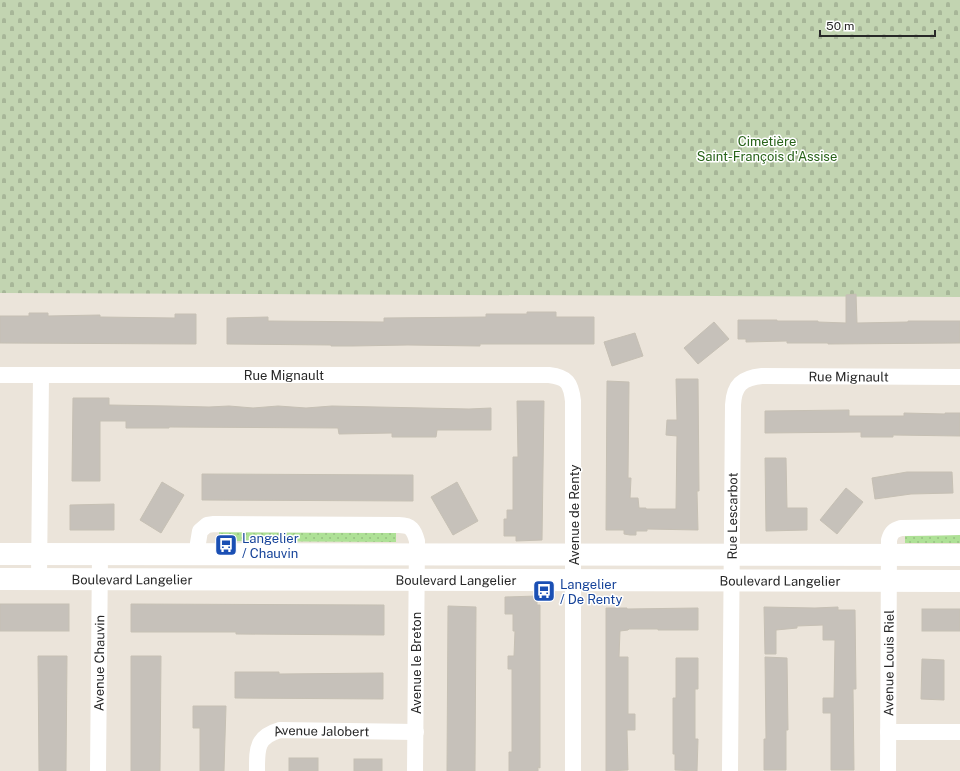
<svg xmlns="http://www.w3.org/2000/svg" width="960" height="771" font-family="'Public Sans',sans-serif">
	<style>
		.grass { fill: url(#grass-dots) }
		.cemetery { fill: url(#cemetery-stones) }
		.building { fill: #c6c1ba; stroke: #c6c0b4 }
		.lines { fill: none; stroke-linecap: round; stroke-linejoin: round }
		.minor { stroke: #fff; stroke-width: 16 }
		.secondary { stroke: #fff; stroke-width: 22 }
		.labels { text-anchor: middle; stroke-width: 3; stroke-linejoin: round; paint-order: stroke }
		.park-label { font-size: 13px; fill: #28631a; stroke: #fff }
		.street-label { font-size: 13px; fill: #282828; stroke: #fff }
		.transit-label { font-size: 13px; fill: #164399; stroke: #fff; text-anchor: start }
	</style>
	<defs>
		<pattern id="grass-dots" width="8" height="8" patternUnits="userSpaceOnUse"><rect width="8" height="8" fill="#aee196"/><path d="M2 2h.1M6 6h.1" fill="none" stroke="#96c181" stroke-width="1.8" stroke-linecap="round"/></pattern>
		<pattern id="cemetery-stones" width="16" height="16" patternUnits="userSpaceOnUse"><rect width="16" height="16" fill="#c2d4b1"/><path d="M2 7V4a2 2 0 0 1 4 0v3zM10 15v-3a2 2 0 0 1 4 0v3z" fill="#a7b698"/></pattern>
	</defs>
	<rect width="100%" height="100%" fill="#ebe4da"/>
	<g class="grass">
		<path d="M 219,532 L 396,533 L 396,542 L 233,541 L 233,538 L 225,537 L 224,541 L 219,541 Z"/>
		<path d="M 960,535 L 960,543 L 905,543 L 905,536 Z"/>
	</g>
	<path class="cemetery" d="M 0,0 L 960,0 L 960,297 L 0,293 Z"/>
	<g class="building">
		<path d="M 856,294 L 857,323 L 908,322 L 908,321 L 960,321 L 960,343 L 828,344 L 828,343 L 787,343 L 787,341 L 746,342 L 746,339 L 738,339 L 738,320 L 777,320 L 777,321 L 818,321 L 818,322 L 846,323 L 846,295 Z"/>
		<path d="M 527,312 L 556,312 L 556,317 L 594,317 L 594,344 L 480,344 L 480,346 L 408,345 L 352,346 L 331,346 L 331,345 L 227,344 L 227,318 L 268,317 L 268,321 L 384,322 L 384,318 L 486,317 L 486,314 L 527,314 Z"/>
		<path d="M 29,313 L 48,313 L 48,316 L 100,315 L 100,317 L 175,318 L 175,314 L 196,314 L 196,344 L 0,343 L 0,316 L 29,316 Z"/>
		<path d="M 714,322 L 729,339 L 698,364 L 684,348 Z"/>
		<path d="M 635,333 L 643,356 L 612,366 L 604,342 Z"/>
		<path d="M 676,379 L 698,379 L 699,491 L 697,491 L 698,530 L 647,529 L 647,531 L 636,531 L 636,535 L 630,535 L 624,534 L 624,530 L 606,530 L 607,381 L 629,382 L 628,478 L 631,478 L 630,498 L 638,498 L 639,508 L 646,508 L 646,509 L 676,509 L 677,436 L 666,435 L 667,420 L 677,420 Z"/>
		<path d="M 73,398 L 109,398 L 109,405 L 169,406 L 209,407 L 229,406 L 253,408 L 278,406 L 306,408 L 332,406 L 469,409 L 491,408 L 491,430 L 437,430 L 436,437 L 392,437 L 392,433 L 339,434 L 338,428 L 169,427 L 169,428 L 126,428 L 126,421 L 100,421 L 100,481 L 72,481 Z"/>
		<path d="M 517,401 L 544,401 L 542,540 L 516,541 L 516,536 L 504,536 L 504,519 L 507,519 L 507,510 L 513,510 L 513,457 L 518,457 Z"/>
		<path d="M 849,410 L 849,416 L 904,416 L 904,413 L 945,414 L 945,413 L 960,413 L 960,436 L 893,435 L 893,437 L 861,437 L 861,432 L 765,433 L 765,411 Z"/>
		<path d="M 765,458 L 786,458 L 787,508 L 807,508 L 807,530 L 766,531 Z"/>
		<path d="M 907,472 L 952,472 L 953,493 L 911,494 L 875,499 L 872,478 Z"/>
		<path d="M 202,474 L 413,475 L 413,501 L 202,500 Z"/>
		<path d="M 162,482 L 184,495 L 161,533 L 140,520 Z"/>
		<path d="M 457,482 L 478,521 L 453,535 L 431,497 Z"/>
		<path d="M 846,488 L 863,502 L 837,534 L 820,520 Z"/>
		<path d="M 114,504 L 114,530 L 70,530 L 70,505 Z"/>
		<path d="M 537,596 L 537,605 L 540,605 L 540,768 L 538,767 L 538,771 L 509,771 L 509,752 L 512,752 L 512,669 L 508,669 L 508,656 L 514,656 L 515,631 L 513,631 L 513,614 L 505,614 L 505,597 Z"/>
		<rect x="0" y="604" width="69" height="27"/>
		<path d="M 131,604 L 384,605 L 384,635 L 236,634 L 236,632 L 131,632 Z"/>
		<path d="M 448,606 L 476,607 L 475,771 L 447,771 Z"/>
		<path d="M 764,607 L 815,608 L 838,607 L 838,610 L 855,610 L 856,689 L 853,689 L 854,770 L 831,770 L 831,713 L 823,713 L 823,698 L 834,698 L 835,640 L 823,640 L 823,625 L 797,626 L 797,628 L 776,630 L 776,654 L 765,654 Z"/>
		<path d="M 606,608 L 627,608 L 627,609 L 698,608 L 698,630 L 658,630 L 658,629 L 629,629 L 628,630 L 620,631 L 619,657 L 628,657 L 628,714 L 635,714 L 635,730 L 627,730 L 628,770 L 606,771 Z"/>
		<rect x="922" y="609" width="38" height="22"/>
		<path d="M 38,656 L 67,656 L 66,771 L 39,771 Z"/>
		<path d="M 131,656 L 161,656 L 160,771 L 131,771 Z"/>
		<path d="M 765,657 L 787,658 L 788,730 L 786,730 L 786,770 L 764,770 L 764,739 L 766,739 Z"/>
		<path d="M 676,658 L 698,658 L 698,689 L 695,689 L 695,739 L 698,739 L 697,771 L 675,770 L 675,754 L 673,754 L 673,698 L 676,698 Z"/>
		<path d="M 922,659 L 944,660 L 944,700 L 921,699 Z"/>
		<path d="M 235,672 L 279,672 L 279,674 L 383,673 L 383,699 L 235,698 Z"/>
		<path d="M 193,706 L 226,706 L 224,771 L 200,771 L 200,728 L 193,728 Z"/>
		<rect x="289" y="758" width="29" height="13"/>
		<rect x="354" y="759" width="28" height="12"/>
	</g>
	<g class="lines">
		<g class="minor">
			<path id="s1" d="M 0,375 L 549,375 C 567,377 571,383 573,401 L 573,771"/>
			<path d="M 196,555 L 200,531 L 207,525 L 214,524 L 399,525 C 411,525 414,530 417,541 L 415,771"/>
			<path d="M 39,579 L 41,375"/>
			<path d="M 888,732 L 960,732"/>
			<path id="s2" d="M 98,771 L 100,554"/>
			<path id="s3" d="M 257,771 C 257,749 256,737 280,730 L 416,732"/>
			<path id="s4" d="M 730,771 L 733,405 C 734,385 742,378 762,376 L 960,377"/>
			<path id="s5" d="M 888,771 L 889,540 C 891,532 894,530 901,528 L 960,527"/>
		</g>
		<g class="secondary">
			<path d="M 0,554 L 960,555"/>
			<path id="s6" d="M 0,579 L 960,581"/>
		</g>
	</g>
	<defs>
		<g id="bus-square" transform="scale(1.15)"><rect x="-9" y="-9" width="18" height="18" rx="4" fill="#1a4fb4" stroke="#fff"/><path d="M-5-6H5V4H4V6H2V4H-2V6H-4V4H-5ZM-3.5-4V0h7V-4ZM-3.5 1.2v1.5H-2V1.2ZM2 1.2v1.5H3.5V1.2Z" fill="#fff"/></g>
	</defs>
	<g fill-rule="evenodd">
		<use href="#bus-square" x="226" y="545"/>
		<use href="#bus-square" x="544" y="591"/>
	</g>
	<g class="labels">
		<g class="park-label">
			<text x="767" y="146">Cimetière<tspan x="767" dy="15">Saint-François d'Assise</tspan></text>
		</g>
		<g class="street-label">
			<text dy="5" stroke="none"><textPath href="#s1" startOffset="284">Rue Mignault</textPath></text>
			<text dy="5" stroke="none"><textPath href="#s4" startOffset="499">Rue Mignault</textPath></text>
			<text transform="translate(574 515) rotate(-90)" y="5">Avenue de Renty</text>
			<text dy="5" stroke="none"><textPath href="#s4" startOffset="255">Rue Lescarbot</textPath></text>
			<text dy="5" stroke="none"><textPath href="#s6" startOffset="132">Boulevard Langelier</textPath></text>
			<text dy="5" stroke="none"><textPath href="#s6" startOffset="456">Boulevard Langelier</textPath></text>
			<text dy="5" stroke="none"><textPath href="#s6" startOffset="780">Boulevard Langelier</textPath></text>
			<text dy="5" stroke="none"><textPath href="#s2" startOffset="108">Avenue Chauvin</textPath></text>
			<text transform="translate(416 663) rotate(-90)" y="5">Avenue le Breton</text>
			<text dy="5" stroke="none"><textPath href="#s5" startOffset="108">Avenue Louis Riel</textPath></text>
			<text dy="5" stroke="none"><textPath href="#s3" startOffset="94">Avenue Jalobert</textPath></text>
		</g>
		<g class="transit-label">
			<text x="242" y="543">Langelier<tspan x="242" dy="15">/ Chauvin</tspan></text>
			<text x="560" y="589">Langelier<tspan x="560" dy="15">/ De Renty</tspan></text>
		</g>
	</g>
	<path d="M820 30v6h115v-6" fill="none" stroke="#282828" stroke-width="2"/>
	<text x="826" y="30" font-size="12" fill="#282828" stroke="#ffffff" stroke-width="3" paint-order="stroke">50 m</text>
</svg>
